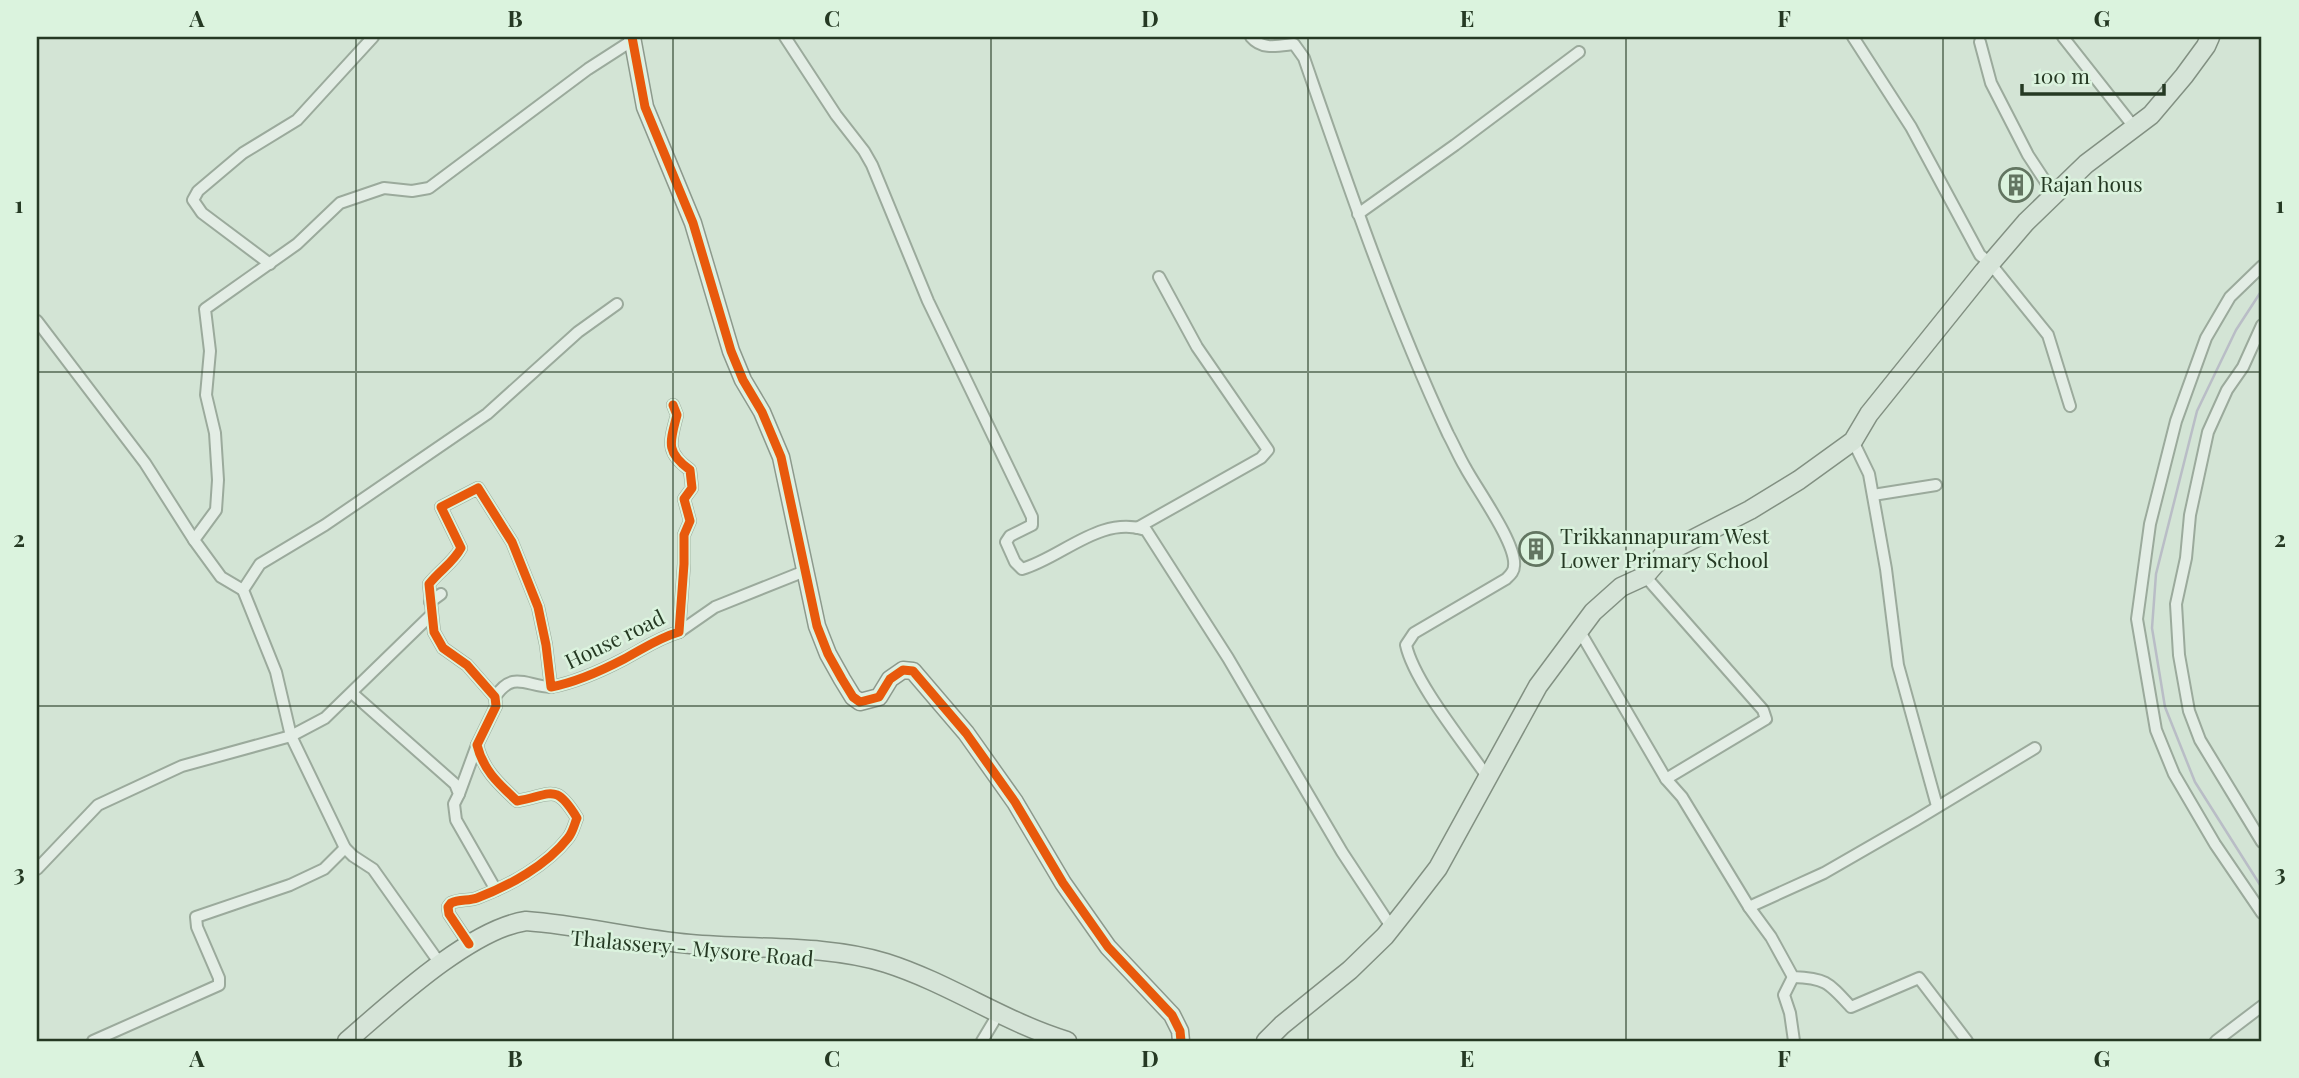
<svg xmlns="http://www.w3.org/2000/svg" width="2299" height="1078" font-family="'Playfair Display',serif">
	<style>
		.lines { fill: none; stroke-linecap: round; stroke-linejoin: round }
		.stream { stroke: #b9bdc6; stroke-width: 2.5 }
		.street-casing { stroke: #9baa9c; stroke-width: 14 }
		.secondary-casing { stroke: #8c9a8c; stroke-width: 19 }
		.primary-casing { stroke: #829082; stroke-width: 21 }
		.street { stroke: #e3ede5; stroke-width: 10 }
		.secondary { stroke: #e3ede5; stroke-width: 16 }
		.primary { stroke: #d6e4d8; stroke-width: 18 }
		.cycleway-casing { stroke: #dbf3de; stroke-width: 13 }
		.cycleway { stroke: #e8590c; stroke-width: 9 }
		.grid { fill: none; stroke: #253923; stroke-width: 2; stroke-opacity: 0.55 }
		.labels { text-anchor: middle; stroke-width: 5; stroke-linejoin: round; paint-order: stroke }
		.poi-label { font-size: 21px; fill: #253923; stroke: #dbf3de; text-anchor: start }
		.street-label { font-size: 21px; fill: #253923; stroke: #dbf3de }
		.neatline { fill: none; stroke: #253923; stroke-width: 2.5 }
		.grid-label { font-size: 23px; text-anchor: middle; font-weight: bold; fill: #253923 }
	</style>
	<rect width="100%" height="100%" fill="#d3e4d5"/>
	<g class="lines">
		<path class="stream" d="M 2262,290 L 2236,330 L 2197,411 L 2156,574 L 2152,628 L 2165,707 L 2195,782 L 2262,888"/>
		<g class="street-casing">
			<g id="street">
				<path d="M 785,37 L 836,115 L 864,151 L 872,165 L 928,301 L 1023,498 L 1032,517 L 1032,525 L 1010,536 L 1006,542 L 1015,562 L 1022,569 C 1063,557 1100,515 1146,530 L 1228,658 L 1342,852 L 1392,928"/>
				<path d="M 1251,37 C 1262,50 1277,46 1294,44 L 1304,58 C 1348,185 1391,312 1448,434 C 1454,445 1459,457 1465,467 C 1476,488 1517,544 1514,566 C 1514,572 1510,575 1506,579 L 1414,633 L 1406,645 C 1414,682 1465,744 1488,778"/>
				<path d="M 1853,37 L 1911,127 L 1980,255 L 1990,263 L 2048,335 L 2070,406"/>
				<path d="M 2063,37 L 2134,127"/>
				<path d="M 1980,42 L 1991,83 L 2028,155 L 2055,196"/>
				<path d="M 1358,214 L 1455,145 L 1579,52"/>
				<path d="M 270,264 L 202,213 L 193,200 L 198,191 L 243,153 L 297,120 L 373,37"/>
				<path d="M 2262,266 L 2230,297 L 2206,338 L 2176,421 L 2150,524 L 2137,619 L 2156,730 L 2174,774 L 2215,844 L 2262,913"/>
				<path d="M 37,321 L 145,463 L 194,540"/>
				<path d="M 2262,325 L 2243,367 L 2227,390 L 2208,432 L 2190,515 L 2186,558 L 2176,604 L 2179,655 L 2189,711 L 2200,740 L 2262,842"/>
				<path d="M 1853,441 L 1869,474 L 1886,569 L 1898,665 L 1937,806"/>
				<path d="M 1873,495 L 1936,485"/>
				<path d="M 1137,528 L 1261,458 L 1268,450 L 1197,347 L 1159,277"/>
				<path d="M 1645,576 L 1763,710 L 1766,719 L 1666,779"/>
				<path d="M 243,590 L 221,577 L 194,540 L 216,510 L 218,480 L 215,433 L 206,395 L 210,351 L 205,309 L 297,244 L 340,203 L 384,188 L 412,191 L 429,188 L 588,69 L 633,40"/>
				<path d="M 430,602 L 441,594"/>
				<path d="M 1579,630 L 1666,779 L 1682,797 L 1749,907 L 1771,937 L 1793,977 C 1826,978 1829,983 1851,1007 L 1919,978 L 1967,1041"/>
				<path d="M 679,632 L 715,607 L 805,571"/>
				<path d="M 352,693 L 455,784 L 459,794 L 454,804 L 456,820 L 496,890"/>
				<path d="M 495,697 C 513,670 526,686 551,687"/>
				<path d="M 459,794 L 477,745"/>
				<path d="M 37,869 L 98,805 L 182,766 L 291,736 L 325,718 L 431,615"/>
				<path d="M 1749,907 L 1824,873 L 1916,820 L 2035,748"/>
				<path d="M 469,944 L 449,914 L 448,907 L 451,903 C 459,899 469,901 477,898 C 509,886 547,865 568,838 C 573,832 574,825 577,818 C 555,782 552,795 517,801 C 499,784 483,770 477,745 L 496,706 L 495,697 L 467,665 L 443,648 L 434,632 L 429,584 C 440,570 453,563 461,548 L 441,507 L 478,488 L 512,542 L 538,607 L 546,645 L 551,687 C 577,682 601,671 624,659 C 643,649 658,638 679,632 L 684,564 L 684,535 L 690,521 L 684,499 L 692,488 L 690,470 C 665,452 670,442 677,415 L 673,405"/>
				<path d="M 441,965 L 373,869 L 353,856 L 345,848 L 291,736 L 276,672 L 243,590 L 260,564 L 325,525 L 487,414 L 578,332 L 617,304"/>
				<path d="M 1793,977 L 1784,995 L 1790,1013 L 1794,1041"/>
				<path d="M 93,1041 L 219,985 L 219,978 L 197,927 L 196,917 L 290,885 L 324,869 L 345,848"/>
				<path d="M 982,1041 L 994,1021"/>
				<path d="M 2216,1041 L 2262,1006"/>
			</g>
		</g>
		<g class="secondary-casing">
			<path id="secondary" d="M 632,37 L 645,107 L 693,223 L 731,351 L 743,380 L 762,412 L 781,457 L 817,626 L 828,654 L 842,679 L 853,697 L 860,702 L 879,697 L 890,679 L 903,670 L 913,671 L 966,733 L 1015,802 L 1063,883 L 1108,947 L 1172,1015 L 1180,1031 L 1181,1041"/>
		</g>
		<g class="primary-casing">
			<g id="primary">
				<path d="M 347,1041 C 390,1004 470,929 526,921 C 581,925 635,939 690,944 C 753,950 825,944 886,963 C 949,983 1004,1022 1067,1041"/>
				<path d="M 1266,1041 L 1282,1025 L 1350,970 L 1385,936 L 1408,907 L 1438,868 L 1538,686 L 1593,612 L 1621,587 L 1645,576 L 1664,554 L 1750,510 L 1799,480 L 1853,441 L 1869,414 L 1984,271 L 2026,222 L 2086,164 L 2151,115 L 2184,76 L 2206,46 L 2210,37"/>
			</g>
		</g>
		<use href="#street" class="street"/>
		<use href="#secondary" class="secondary"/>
		<use href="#primary" class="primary"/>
		<g class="cycleway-casing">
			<g id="cycleway">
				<path d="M 632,37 L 645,107 L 693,223 L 731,351 L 743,380 L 762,412 L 781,457 L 817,626 L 828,654 L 842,679 L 853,697 L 860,702 L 879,697 L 890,679 L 903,670 L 913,671 L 966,733 L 1015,802 L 1063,883 L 1108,947 L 1172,1015 L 1180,1031 L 1181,1041"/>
				<path d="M 469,944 L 449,914 L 448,907 L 451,903 C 459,899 469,901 477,898 C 509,886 547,865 568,838 C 573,832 574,825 577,818 C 555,782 552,795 517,801 C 499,784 483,770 477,745 L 496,706 L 495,697 L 467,665 L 443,648 L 434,632 L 429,584 C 440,570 453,563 461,548 L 441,507 L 478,488 L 512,542 L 538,607 L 546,645 L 551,687 C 577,682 601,671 624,659 C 643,649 658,638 679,632 L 684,564 L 684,535 L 690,521 L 684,499 L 692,488 L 690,470 C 665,452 670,442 677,415 L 673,405"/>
			</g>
		</g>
		<use href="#cycleway" class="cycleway"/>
	</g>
	<path class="grid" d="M 356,37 L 356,1041M 673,37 L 673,1041M 991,37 L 991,1041M 1308,37 L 1308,1041M 1626,37 L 1626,1041M 1943,37 L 1943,1041M 37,372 L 2262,372M 37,706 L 2262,706"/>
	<defs>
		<g id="building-ring" transform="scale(1.75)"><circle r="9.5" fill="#dbf3de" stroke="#627561" stroke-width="1.5"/><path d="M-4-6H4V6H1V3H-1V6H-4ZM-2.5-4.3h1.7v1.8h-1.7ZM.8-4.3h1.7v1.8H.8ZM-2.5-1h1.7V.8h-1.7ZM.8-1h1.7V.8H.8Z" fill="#627561"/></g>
	</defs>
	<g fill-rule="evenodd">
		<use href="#building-ring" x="2016" y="185"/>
		<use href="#building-ring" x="1536" y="549"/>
	</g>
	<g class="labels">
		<g class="poi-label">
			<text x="2040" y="192">Rajan hous</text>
			<text x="1560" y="544">Trikkannapuram West<tspan x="1560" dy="24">Lower Primary School</tspan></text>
		</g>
		<g class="street-label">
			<text transform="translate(615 640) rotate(-26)" y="7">House road</text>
			<text transform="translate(692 949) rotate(5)" y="7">Thalassery - Mysore Road</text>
		</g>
	</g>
	<rect width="2299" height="1078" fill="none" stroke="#dbf3de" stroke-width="77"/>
	<path d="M2022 84v10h142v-10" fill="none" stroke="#253923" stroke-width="3.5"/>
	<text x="2033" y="84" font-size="21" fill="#253923" stroke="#dbf3de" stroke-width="5" paint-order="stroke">100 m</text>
	<rect x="38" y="38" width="2222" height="1002" class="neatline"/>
	<g class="grid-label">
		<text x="197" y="27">A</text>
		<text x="515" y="27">B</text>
		<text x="832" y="27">C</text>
		<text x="1150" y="27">D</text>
		<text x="1467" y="27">E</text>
		<text x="1784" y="27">F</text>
		<text x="2102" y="27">G</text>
		<text x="19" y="213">1</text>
		<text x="2280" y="213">1</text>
		<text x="19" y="547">2</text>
		<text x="2280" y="547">2</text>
		<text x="19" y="881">3</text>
		<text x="2280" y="881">3</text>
		<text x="197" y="1067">A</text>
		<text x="515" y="1067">B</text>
		<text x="832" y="1067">C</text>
		<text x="1150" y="1067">D</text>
		<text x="1467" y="1067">E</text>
		<text x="1784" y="1067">F</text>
		<text x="2102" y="1067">G</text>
	</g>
</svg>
